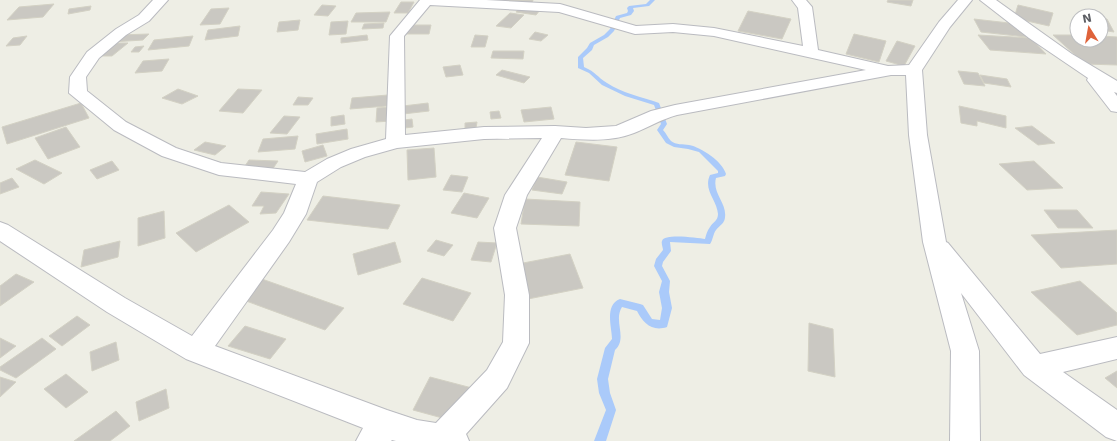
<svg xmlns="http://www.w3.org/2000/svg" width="1117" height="441" font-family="'DejaVu Sans',sans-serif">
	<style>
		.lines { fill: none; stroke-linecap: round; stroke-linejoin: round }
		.stream { fill: #aacafa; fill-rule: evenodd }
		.building { fill: #cac8c2; stroke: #d3d1c4 }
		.minor-casing { stroke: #babbc0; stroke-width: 2 }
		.minor { fill: #fff; fill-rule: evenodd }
	</style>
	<rect width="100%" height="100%" fill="#eeeee5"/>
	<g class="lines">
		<path class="stream" d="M 650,0 L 655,0 L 649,6 L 633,8 L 634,11 L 631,15 L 620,18 L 614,31 L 608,37 L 594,45 L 592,50 L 583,58 L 584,67 C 596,72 597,77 607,83 C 622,93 642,97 659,103 L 667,124 L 663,130 C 666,133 668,138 671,141 C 676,145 683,144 689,145 C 701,147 723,162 726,174 L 725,176 L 716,178 C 712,193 727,203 725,217 C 725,223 720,225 716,230 C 713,234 713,240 710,244 L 670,242 L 671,251 L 663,262 L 662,266 L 670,281 L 669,292 L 672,308 L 667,327 C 652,332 643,323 637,311 L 622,307 C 613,321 628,338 615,350 L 608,379 L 610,393 L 616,410 L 606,441 L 594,441 L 606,410 L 599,393 L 597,379 L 605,348 L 612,339 C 612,328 604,305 620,299 L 640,304 L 643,305 L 652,319 L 660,320 L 662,308 L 659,292 L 662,281 L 654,266 L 656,259 L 663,250 C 663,248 661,243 662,241 C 664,233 698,238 705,239 C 706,235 707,231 710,227 C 713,222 718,221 718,214 C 717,200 703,190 710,175 L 718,173 L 718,171 L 699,152 L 688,149 L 674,147 L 666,143 L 657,130 L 661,124 L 654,105 L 625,96 L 602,85 L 589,73 L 578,68 L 578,57 L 587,48 L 590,43 L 604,35 L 610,29 L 616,16 L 627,13 L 628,11 L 627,8 L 629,6 L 646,4 Z"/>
	</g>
	<g class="building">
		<path d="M 504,0 L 533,0 L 532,3 Z"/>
		<path d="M 888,0 L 913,0 L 911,6 L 887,2 Z"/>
		<path d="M 401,2 L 414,2 L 408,13 L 394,13 Z"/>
		<path d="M 54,4 L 43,17 L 7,20 L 19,7 Z"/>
		<path d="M 322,5 L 336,6 L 328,16 L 314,15 Z"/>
		<path d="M 1018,5 L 1053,13 L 1049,26 L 1014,18 Z"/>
		<path d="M 91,6 L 90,10 L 68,14 L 69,9 Z"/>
		<path d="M 520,7 L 540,10 L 536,15 L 516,12 Z"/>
		<path d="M 229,8 L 220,24 L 200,25 L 211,9 Z"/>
		<path d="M 748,11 L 791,19 L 782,39 L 738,31 Z"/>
		<path d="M 390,12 L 386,22 L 351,22 L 356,13 Z"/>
		<path d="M 510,13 L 524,15 L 511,28 L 496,26 Z"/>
		<path d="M 1101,18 L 1107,19 L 1114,32 L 1101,30 Z"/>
		<path d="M 974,19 L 1018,24 L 1026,37 L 981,32 Z"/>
		<path d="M 300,20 L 298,30 L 277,32 L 279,22 Z"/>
		<path d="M 348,21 L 346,34 L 329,35 L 331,22 Z"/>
		<path d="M 384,23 L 383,28 L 362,29 L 364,24 Z"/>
		<path d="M 408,25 L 431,25 L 429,34 L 406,34 Z"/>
		<path d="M 240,26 L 238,36 L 205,40 L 208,30 Z"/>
		<path d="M 535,32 L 548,35 L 541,41 L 529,39 Z"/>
		<path d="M 149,34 L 143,40 L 112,42 L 118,35 Z"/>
		<path d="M 854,34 L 886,41 L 879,62 L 846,54 Z"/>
		<path d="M 367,35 L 368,40 L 341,43 L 341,38 Z"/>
		<path d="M 475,35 L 488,36 L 485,47 L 471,47 Z"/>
		<path d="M 978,35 L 1031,38 L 1046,54 L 990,50 Z"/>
		<path d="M 1053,35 L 1077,35 L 1077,40 L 1101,40 L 1101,36 L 1117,37 L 1117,65 L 1085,64 Z"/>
		<path d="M 27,36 L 20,45 L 6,46 L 13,38 Z"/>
		<path d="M 193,36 L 189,46 L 148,50 L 154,40 Z"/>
		<path d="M 897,41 L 915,46 L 904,66 L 886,61 Z"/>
		<path d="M 113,43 L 128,43 L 112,56 L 97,56 Z"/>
		<path d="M 144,46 L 139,52 L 131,52 L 135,47 Z"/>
		<path d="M 493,51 L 524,51 L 523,59 L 491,58 Z"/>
		<path d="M 169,59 L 162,71 L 135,73 L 143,61 Z"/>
		<path d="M 460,65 L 463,75 L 446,77 L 443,67 Z"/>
		<path d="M 502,70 L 530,77 L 524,83 L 496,75 Z"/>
		<path d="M 958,71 L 978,73 L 985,86 L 964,84 Z"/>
		<path d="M 980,75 L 1007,79 L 1011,87 L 984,83 Z"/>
		<path d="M 178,89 L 198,96 L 182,104 L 162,98 Z"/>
		<path d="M 238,89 L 262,90 L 243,113 L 219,111 Z"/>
		<path d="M 388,95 L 387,106 L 350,109 L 352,98 Z"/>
		<path d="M 298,97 L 313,98 L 308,105 L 293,105 Z"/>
		<path d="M 81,103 L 89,118 L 7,144 L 2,127 Z"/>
		<path d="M 428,103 L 429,111 L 403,114 L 403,106 Z"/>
		<path d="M 959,106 L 1006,116 L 1006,128 L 977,121 L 977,126 L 961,123 Z"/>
		<path d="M 392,107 L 391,121 L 376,122 L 377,108 Z"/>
		<path d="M 551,107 L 554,119 L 524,122 L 521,110 Z"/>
		<path d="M 499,111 L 501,118 L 491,119 L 490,112 Z"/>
		<path d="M 344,115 L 345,124 L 331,126 L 331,117 Z"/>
		<path d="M 284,116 L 300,117 L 287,134 L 270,133 Z"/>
		<path d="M 412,119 L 413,127 L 396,129 L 396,121 Z"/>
		<path d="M 477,122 L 476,128 L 465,129 L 465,123 Z"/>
		<path d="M 1032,126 L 1055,143 L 1038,145 L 1015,128 Z"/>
		<path d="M 66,127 L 80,147 L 48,159 L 35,138 Z"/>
		<path d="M 347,129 L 348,139 L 317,144 L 316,134 Z"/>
		<path d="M 298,136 L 295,149 L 258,152 L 263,139 Z"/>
		<path d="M 205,142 L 226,146 L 215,155 L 194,150 Z"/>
		<path d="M 576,142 L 617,147 L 609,181 L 565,175 Z"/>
		<path d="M 323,145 L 327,156 L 305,162 L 302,151 Z"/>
		<path d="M 434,148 L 436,177 L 408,180 L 407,150 Z"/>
		<path d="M 35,160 L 62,173 L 44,184 L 16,169 Z"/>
		<path d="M 249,160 L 278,161 L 272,170 L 243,169 Z"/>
		<path d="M 112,161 L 119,170 L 97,179 L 90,170 Z"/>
		<path d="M 1034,161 L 1063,188 L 1027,190 L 999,164 Z"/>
		<path d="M 451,175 L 468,177 L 462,192 L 443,190 Z"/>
		<path d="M 537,177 L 567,182 L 562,194 L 532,190 Z"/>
		<path d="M 12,178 L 19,187 L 0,194 L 0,183 Z"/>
		<path d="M 261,192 L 289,194 L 276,213 L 260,214 L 264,206 L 252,206 Z"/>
		<path d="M 464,193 L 489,198 L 477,218 L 451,213 Z"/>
		<path d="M 323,196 L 400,205 L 388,229 L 307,220 Z"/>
		<path d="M 525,199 L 580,202 L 579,226 L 521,224 Z"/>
		<path d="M 229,205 L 249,222 L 196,252 L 176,233 Z"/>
		<path d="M 1044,210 L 1077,210 L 1093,228 L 1058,228 Z"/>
		<path d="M 164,211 L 165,238 L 138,246 L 138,218 Z"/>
		<path d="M 1117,230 L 1117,264 L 1061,268 L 1031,235 Z"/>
		<path d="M 436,240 L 453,245 L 444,256 L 427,251 Z"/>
		<path d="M 120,241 L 118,257 L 81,267 L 84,250 Z"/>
		<path d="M 395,242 L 401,262 L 358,275 L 353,254 Z"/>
		<path d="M 478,242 L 497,243 L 491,262 L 471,260 Z"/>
		<path d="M 570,254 L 583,288 L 528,299 L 518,264 Z"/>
		<path d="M 16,274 L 34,282 L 0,306 L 0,286 Z"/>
		<path d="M 259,278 L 344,308 L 325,330 L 238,298 Z"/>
		<path d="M 422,278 L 471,293 L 453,321 L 403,304 Z"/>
		<path d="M 1080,281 L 1117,313 L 1117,325 L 1077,335 L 1031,292 Z"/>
		<path d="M 77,316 L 90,325 L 62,346 L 49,336 Z"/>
		<path d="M 809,323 L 833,329 L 835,377 L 808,371 Z"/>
		<path d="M 245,326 L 286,339 L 270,359 L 228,346 Z"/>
		<path d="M 0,338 L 16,346 L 0,358 Z"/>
		<path d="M 42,338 L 56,349 L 16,378 L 0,370 L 0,367 Z"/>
		<path d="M 116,342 L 119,360 L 92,371 L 90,352 Z"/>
		<path d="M 1117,371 L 1117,388 L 1105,378 Z"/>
		<path d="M 66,374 L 88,392 L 66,408 L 44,389 Z"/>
		<path d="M 0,377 L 16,382 L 0,397 Z"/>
		<path d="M 430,377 L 472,388 L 457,422 L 413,410 Z"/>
		<path d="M 166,389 L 169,408 L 139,421 L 136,402 Z"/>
		<path d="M 116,411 L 130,426 L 110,441 L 74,441 Z"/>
	</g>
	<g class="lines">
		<g class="minor-casing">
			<g id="minor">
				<path d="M 153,0 L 168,0 L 149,21 L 126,35 L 99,58 L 86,77 L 87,91 L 126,122 L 176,148 L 221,163 L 305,172 L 327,159 L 351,149 L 386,139 L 390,36 L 420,0 L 486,0 L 560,4 L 636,26 L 673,24 L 714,28 L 803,46 L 798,8 L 792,0 L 806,0 L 812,7 L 818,50 L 888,66 L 909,65 L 939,22 L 958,0 L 972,0 L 950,27 L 922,70 L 927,135 L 946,242 L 948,243 L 1040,354 L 1117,337 L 1117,359 L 1063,372 L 1117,410 L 1117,441 L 1106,437 L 1024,375 L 961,293 L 979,351 L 980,441 L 950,441 L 951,351 L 923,242 L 909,135 L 906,75 L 891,75 L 677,115 C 662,119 649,127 634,133 C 611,142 585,140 561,138 L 527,195 L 516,228 L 529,295 L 529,343 L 507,388 L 466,434 L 469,441 L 396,441 L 392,440 L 391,441 L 356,441 L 363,428 L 186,359 L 107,312 L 0,241 L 0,222 L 8,225 L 125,298 L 192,336 L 273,230 L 284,213 L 296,184 L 219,175 L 162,156 L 114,130 L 69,93 L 70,77 L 87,52 L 116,29 L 139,15 ZM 430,5 L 559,12 L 635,34 L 673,32 L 714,36 L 866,70 L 675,105 L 651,111 L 616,126 L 586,128 L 555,126 L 484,127 L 405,135 L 404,36 ZM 542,138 L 505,195 L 494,228 L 505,295 L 503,342 L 487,370 L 436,423 L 417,420 L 387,410 L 215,346 L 289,242 L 306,214 L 317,182 L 341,167 L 365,157 L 397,148 L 484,139 Z"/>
				<path d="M 980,0 L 996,0 L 1072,54 L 1117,81 L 1117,93 L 1114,92 L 1117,96 L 1117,112 L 1111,111 L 1087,80 L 1088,78 L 1029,38 Z"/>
			</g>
		</g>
		<use href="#minor" class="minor"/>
	</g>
	<g transform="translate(1089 28) rotate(349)"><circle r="19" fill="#ffffff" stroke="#bebfc1"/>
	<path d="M0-3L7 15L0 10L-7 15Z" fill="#df623a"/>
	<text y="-6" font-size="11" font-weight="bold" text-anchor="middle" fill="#5d5f65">N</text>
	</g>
</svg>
